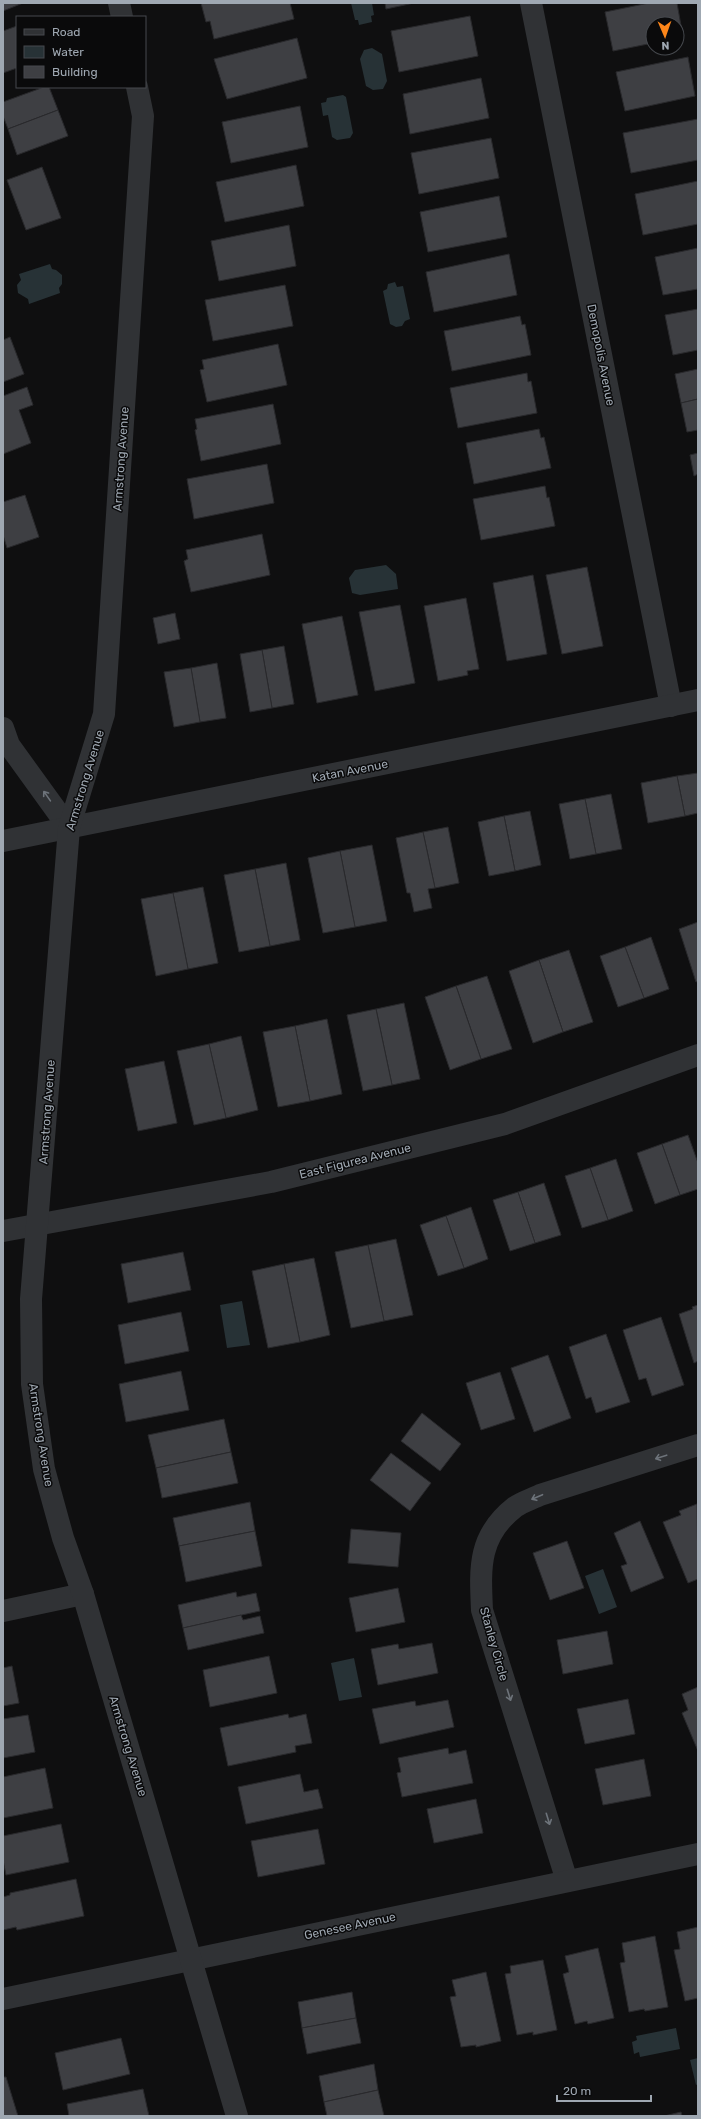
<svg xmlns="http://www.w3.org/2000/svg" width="701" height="2119" font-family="Rubik,sans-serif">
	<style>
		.water { fill: #273236 }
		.building { fill: #3e3f43; stroke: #29292c }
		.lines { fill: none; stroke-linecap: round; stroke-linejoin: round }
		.minor { stroke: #303235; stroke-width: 22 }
		.tertiary { stroke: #303235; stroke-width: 22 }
		.oneway { stroke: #6d737a }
		.labels { text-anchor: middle; stroke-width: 3; stroke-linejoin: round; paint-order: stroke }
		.street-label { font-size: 12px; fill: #9fa8b2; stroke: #0a0a0b }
	</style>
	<rect width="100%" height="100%" fill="#0f0f10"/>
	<g class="water">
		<path d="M 351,3 L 372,3 L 374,15 L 371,16 L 372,22 L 359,25 L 358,20 L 355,20 Z"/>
		<path d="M 372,48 L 382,54 L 387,81 L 383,89 L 373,90 L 366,86 L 360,59 L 364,50 Z"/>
		<path d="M 343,95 L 346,97 L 353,133 L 350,138 L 337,140 L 332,137 L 328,115 L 323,116 L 321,103 L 326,102 L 327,98 Z"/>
		<path d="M 50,264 L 52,269 L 56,270 L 62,275 L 62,284 L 59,288 L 60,293 L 29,304 L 28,299 L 18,293 L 17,285 L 21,280 L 19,274 Z"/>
		<path d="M 395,282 L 397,287 L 403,286 L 410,319 L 405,321 L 402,326 L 396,327 L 390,324 L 383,291 L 387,289 L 388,284 Z"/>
		<path d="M 386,565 L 396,574 L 398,589 L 360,595 L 352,593 L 349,578 L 355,570 Z"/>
		<path d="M 242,1301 L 250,1345 L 227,1348 L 220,1305 Z"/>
		<path d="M 603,1569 L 617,1607 L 599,1614 L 585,1576 Z"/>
		<path d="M 354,1658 L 362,1697 L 339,1701 L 331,1663 Z"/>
		<path d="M 676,2028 L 680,2049 L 640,2057 L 639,2052 L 634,2054 L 632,2042 L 637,2040 L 636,2036 Z"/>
		<path d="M 698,2058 L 698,2084 L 696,2085 L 690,2060 Z"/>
	</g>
	<g class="building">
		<path d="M 3,3 L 23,3 L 3,11 Z"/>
		<path d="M 201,3 L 290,3 L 294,19 L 214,39 L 210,21 L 206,22 Z"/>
		<path d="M 385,3 L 414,3 L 386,9 Z"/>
		<path d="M 649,3 L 677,3 L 683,37 L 677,38 L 677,24 L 653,24 L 653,43 L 613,51 L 605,12 Z"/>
		<path d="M 470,16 L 478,56 L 399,72 L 391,31 Z"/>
		<path d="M 17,26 L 17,68 L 3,73 L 3,31 Z"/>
		<path d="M 297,38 L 307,78 L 227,99 L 214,59 Z"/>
		<path d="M 688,57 L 695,96 L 625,111 L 616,72 Z"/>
		<path d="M 481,78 L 489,118 L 410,134 L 403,94 Z"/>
		<path d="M 44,87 L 49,87 L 58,110 L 8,129 L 3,116 L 3,102 Z"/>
		<path d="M 300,106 L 308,147 L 231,163 L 222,122 Z"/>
		<path d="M 58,110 L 68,136 L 17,155 L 8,129 Z"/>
		<path d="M 698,119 L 698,160 L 631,173 L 623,133 Z"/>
		<path d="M 491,138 L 499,178 L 419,194 L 411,153 Z"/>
		<path d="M 296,165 L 304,206 L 225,222 L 216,182 Z"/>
		<path d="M 42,167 L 61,218 L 26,230 L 7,180 Z"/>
		<path d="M 698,181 L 698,224 L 643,235 L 635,194 Z"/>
		<path d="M 499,196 L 507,237 L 428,252 L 420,212 Z"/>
		<path d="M 289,225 L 296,266 L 219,281 L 211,241 Z"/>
		<path d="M 698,248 L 698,289 L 663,295 L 655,257 Z"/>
		<path d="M 509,254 L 517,295 L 434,312 L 426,272 Z"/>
		<path d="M 285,285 L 293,326 L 213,341 L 205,300 Z"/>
		<path d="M 698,309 L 698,350 L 673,355 L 665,315 Z"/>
		<path d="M 520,316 L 522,325 L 525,324 L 531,355 L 452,371 L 444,331 Z"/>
		<path d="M 10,337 L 24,374 L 3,382 L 3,340 Z"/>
		<path d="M 278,344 L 287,385 L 207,402 L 200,370 L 204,369 L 202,360 Z"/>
		<path d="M 698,369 L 698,399 L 681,403 L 675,374 Z"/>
		<path d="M 527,373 L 528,382 L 531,381 L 537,413 L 458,428 L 450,388 Z"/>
		<path d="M 27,387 L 33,405 L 19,410 L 31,443 L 3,454 L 3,396 Z"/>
		<path d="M 698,399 L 698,430 L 687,432 L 681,403 Z"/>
		<path d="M 273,404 L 281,444 L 201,461 L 195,430 L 197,429 L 195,419 Z"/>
		<path d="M 539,429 L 541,438 L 544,437 L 551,468 L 474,484 L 466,443 Z"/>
		<path d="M 698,453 L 698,474 L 694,476 L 690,455 Z"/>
		<path d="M 267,464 L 274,503 L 194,519 L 187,479 Z"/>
		<path d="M 545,486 L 547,498 L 549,497 L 555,526 L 481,540 L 473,499 Z"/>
		<path d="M 25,495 L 39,537 L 7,548 L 3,535 L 3,502 Z"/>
		<path d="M 262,534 L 270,575 L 191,592 L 184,561 L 188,559 L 186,550 Z"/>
		<path d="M 587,567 L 603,646 L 562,654 L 546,575 Z"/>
		<path d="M 533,575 L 547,654 L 507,661 L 493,583 Z"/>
		<path d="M 466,598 L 479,669 L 467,671 L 468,675 L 438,681 L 424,606 Z"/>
		<path d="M 400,605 L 415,683 L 375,691 L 359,612 Z"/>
		<path d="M 175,613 L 180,639 L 158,644 L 153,618 Z"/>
		<path d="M 342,616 L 358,695 L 317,703 L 302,624 Z"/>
		<path d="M 284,646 L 294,704 L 272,708 L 262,650 Z"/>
		<path d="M 262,650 L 272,708 L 250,712 L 240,654 Z"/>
		<path d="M 217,663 L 226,718 L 200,722 L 191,668 Z"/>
		<path d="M 191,668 L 200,722 L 174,727 L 164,672 Z"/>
		<path d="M 698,773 L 698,813 L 685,816 L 677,776 Z"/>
		<path d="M 677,776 L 685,816 L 648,823 L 641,783 Z"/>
		<path d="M 611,794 L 622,849 L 596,854 L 585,799 Z"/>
		<path d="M 585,799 L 596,854 L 570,859 L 559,804 Z"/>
		<path d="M 530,811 L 541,865 L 515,871 L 504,816 Z"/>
		<path d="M 504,816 L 515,871 L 489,876 L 478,822 Z"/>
		<path d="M 448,827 L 459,883 L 435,888 L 423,832 Z"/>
		<path d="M 423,832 L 435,888 L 428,889 L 432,908 L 414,912 L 410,893 L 407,893 L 396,838 Z"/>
		<path d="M 372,845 L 387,921 L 355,927 L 340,851 Z"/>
		<path d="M 340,851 L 355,927 L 323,933 L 308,858 Z"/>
		<path d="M 286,863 L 300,940 L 270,946 L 255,869 Z"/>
		<path d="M 255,869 L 270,946 L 239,952 L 224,875 Z"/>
		<path d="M 203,887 L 218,963 L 188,969 L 173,893 Z"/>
		<path d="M 173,893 L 188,969 L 156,976 L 141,899 Z"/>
		<path d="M 698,922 L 698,981 L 696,982 L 679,929 Z"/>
		<path d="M 651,937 L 669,989 L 644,998 L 625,947 Z"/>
		<path d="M 625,947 L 644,998 L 618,1007 L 600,956 Z"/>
		<path d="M 569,950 L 593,1022 L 563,1032 L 539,960 Z"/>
		<path d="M 539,960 L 563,1032 L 533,1043 L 509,971 Z"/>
		<path d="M 487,976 L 512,1049 L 481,1059 L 456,986 Z"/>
		<path d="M 456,986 L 481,1059 L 450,1070 L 425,997 Z"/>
		<path d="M 404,1003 L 420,1079 L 392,1085 L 376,1009 Z"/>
		<path d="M 376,1009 L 392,1085 L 363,1091 L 347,1015 Z"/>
		<path d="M 327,1019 L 342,1094 L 310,1101 L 295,1026 Z"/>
		<path d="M 295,1026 L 310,1101 L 278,1107 L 263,1032 Z"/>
		<path d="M 241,1036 L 258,1110 L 226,1118 L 209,1044 Z"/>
		<path d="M 209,1044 L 226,1118 L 194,1125 L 177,1051 Z"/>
		<path d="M 164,1061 L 177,1123 L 138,1131 L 125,1069 Z"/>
		<path d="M 688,1135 L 698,1163 L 698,1189 L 680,1195 L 662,1144 Z"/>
		<path d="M 662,1144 L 680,1195 L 655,1204 L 637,1153 Z"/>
		<path d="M 616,1159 L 633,1211 L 608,1220 L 590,1168 Z"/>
		<path d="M 590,1168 L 608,1220 L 582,1228 L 565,1176 Z"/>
		<path d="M 544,1183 L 561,1235 L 535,1243 L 518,1192 Z"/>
		<path d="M 518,1192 L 535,1243 L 510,1251 L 493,1200 Z"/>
		<path d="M 471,1207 L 488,1259 L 464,1268 L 446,1216 Z"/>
		<path d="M 446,1216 L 464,1268 L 438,1276 L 420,1225 Z"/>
		<path d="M 396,1239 L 413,1315 L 384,1321 L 368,1245 Z"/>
		<path d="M 368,1245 L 384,1321 L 351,1328 L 335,1252 Z"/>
		<path d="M 183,1252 L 191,1290 L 128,1303 L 121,1264 Z"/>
		<path d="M 314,1258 L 330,1335 L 300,1342 L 284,1264 Z"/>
		<path d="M 284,1264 L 300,1342 L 268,1348 L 252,1271 Z"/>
		<path d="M 698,1305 L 698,1361 L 694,1363 L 679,1314 L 693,1309 L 692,1307 Z"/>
		<path d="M 181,1312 L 189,1351 L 125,1364 L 118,1325 Z"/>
		<path d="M 661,1317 L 684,1385 L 652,1396 L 646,1378 L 639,1380 L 623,1330 Z"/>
		<path d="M 606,1334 L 630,1402 L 596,1413 L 591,1397 L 586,1399 L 569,1347 Z"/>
		<path d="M 548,1355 L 571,1418 L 534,1432 L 511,1368 Z"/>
		<path d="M 181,1371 L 189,1410 L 126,1422 L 119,1384 Z"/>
		<path d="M 500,1372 L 515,1419 L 481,1430 L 466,1383 Z"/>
		<path d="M 422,1413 L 461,1444 L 440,1471 L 401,1441 Z"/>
		<path d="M 224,1419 L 231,1452 L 156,1468 L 148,1435 Z"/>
		<path d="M 231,1452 L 238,1483 L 162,1498 L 156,1468 Z"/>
		<path d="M 391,1453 L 431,1483 L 410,1511 L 370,1480 Z"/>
		<path d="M 250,1502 L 255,1531 L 179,1546 L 173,1518 Z"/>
		<path d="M 697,1504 L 698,1579 L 688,1583 L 663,1522 L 681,1515 L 679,1511 Z"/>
		<path d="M 640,1521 L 664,1578 L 631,1592 L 621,1566 L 627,1564 L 614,1533 Z"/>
		<path d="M 351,1529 L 401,1533 L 398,1567 L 348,1563 Z"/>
		<path d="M 255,1531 L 262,1566 L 186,1582 L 179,1546 Z"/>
		<path d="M 567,1541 L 584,1588 L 550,1600 L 533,1553 Z"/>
		<path d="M 398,1588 L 405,1622 L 356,1632 L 349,1598 Z"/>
		<path d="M 236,1592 L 237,1597 L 256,1593 L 260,1611 L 183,1628 L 178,1605 Z"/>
		<path d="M 241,1615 L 243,1620 L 260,1616 L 264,1633 L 188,1650 L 183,1628 Z"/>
		<path d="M 607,1631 L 613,1664 L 563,1674 L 557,1640 Z"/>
		<path d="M 432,1643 L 438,1673 L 378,1685 L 371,1649 L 398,1644 L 399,1649 Z"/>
		<path d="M 269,1656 L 277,1693 L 210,1707 L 203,1670 Z"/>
		<path d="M 12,1666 L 19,1703 L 3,1706 L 3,1668 Z"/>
		<path d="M 698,1687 L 698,1751 L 682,1713 L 688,1710 L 682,1694 Z"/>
		<path d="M 628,1699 L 635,1734 L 585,1744 L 577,1709 Z"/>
		<path d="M 448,1700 L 454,1727 L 380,1744 L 372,1709 L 415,1701 L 416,1706 Z"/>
		<path d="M 288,1714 L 289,1718 L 306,1714 L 312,1743 L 295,1746 L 296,1752 L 228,1766 L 220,1728 Z"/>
		<path d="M 28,1715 L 35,1752 L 3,1758 L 3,1719 Z"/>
		<path d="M 448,1748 L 449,1754 L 466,1750 L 473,1783 L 402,1797 L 397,1773 L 401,1772 L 398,1758 Z"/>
		<path d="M 644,1759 L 651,1796 L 603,1805 L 595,1769 Z"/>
		<path d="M 45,1768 L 53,1808 L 3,1818 L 3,1777 Z"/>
		<path d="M 300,1774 L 304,1792 L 318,1789 L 323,1808 L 246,1824 L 238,1787 Z"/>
		<path d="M 476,1799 L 483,1833 L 434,1843 L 427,1809 Z"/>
		<path d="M 61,1824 L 69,1862 L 6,1875 L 3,1860 L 3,1836 Z"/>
		<path d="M 318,1829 L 325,1864 L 258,1877 L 251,1841 Z"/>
		<path d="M 76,1879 L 84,1916 L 17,1930 L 16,1927 L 3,1930 L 3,1897 L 10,1895 L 10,1893 Z"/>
		<path d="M 698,1927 L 698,1998 L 685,2001 L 674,1950 L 680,1949 L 677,1932 Z"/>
		<path d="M 655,1936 L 668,2007 L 645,2011 L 644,2009 L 629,2012 L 620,1963 L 625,1962 L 622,1943 Z"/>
		<path d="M 598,1948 L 614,2018 L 588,2024 L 587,2021 L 575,2024 L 563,1974 L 569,1972 L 565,1956 Z"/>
		<path d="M 543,1960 L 557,2030 L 533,2035 L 533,2032 L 517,2035 L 505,1974 L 511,1973 L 510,1966 Z"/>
		<path d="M 486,1972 L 501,2041 L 476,2047 L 476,2045 L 461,2047 L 450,1997 L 456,1996 L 452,1980 Z"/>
		<path d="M 352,1992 L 356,2018 L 302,2028 L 298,2002 Z"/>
		<path d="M 356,2018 L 361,2043 L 307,2054 L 302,2028 Z"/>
		<path d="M 121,2038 L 130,2074 L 63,2090 L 55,2053 Z"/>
		<path d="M 374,2064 L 378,2090 L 324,2102 L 319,2076 Z"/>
		<path d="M 3,2077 L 6,2077 L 18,2116 L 3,2116 Z"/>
		<path d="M 143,2089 L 149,2116 L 69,2116 L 67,2104 Z"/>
		<path d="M 378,2090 L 384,2116 L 327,2116 L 324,2102 Z"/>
		<path d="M 681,2112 L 682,2116 L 664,2116 Z"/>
	</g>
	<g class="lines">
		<g class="minor">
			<path d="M 531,3 L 671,706"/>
			<path d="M 3,728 L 9,745 L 69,828"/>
			<path d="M 3,841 L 698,700"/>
			<path d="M 3,1231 L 271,1182 L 505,1124 L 698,1055"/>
			<path d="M 3,1611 L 83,1594"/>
			<path d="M 567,1881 L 482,1610 C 480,1567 478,1536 515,1507 C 522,1502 532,1499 540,1495 L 698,1445"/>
			<path d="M 3,1999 L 698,1854"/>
		</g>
		<g class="tertiary">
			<path d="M 119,3 L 122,17"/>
			<path d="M 137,87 L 143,116 L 104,714 L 69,828 L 31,1299 L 32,1384 L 44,1469 L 63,1538 L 83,1594 L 237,2116"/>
		</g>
	</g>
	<defs><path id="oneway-shaft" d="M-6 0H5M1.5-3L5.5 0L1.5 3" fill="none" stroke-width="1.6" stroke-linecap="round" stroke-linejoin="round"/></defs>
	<g class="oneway">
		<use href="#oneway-shaft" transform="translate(47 796) rotate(-125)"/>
		<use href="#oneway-shaft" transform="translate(661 1457) rotate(162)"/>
		<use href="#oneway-shaft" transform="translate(537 1497) rotate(157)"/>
		<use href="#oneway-shaft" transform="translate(509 1695) rotate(73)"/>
		<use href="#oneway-shaft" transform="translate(548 1819) rotate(73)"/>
	</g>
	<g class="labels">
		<g class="street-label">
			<text transform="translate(601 355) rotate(79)" y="4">Demopolis Avenue</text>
			<text transform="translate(121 459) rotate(-86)" y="4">Armstrong Avenue</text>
			<text transform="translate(350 771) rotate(-11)" y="4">Katan Avenue</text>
			<text transform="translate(85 780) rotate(-73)" y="4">Armstrong Avenue</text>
			<text transform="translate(47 1112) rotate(-86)" y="4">Armstrong Avenue</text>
			<text transform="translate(355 1161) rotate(-14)" y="4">East Figurea Avenue</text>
			<text transform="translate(41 1435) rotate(81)" y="4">Armstrong Avenue</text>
			<text transform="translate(494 1644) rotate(74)" y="4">Stanley Circle</text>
			<text transform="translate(128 1746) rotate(73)" y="4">Armstrong Avenue</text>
			<text transform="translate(350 1926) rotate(-12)" y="4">Genesee Avenue</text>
		</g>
	</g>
	<rect width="701" height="2119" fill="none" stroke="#9fa8b2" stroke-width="8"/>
	<rect x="16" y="16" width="130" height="72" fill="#0a0a0b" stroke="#46494e"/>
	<rect x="24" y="29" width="20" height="6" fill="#303235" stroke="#46494e"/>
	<text x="52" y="36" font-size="12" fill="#9fa8b2">Road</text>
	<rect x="24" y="46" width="20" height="12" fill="#273236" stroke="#46494e"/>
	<text x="52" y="56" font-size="12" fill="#9fa8b2">Water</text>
	<rect x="24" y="66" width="20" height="12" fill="#3e3f43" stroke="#46494e"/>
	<text x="52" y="76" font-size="12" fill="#9fa8b2">Building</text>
	<g transform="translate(665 36) rotate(178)"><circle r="19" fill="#0a0a0b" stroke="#46494e"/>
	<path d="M0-3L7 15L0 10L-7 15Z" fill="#fd861a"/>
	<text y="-6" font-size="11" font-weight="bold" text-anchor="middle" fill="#9fa8b2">N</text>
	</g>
	<path d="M557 2095v6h94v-6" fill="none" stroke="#9fa8b2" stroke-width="2"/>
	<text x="563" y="2095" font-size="12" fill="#9fa8b2" stroke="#0a0a0b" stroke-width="3" paint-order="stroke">20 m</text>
</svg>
